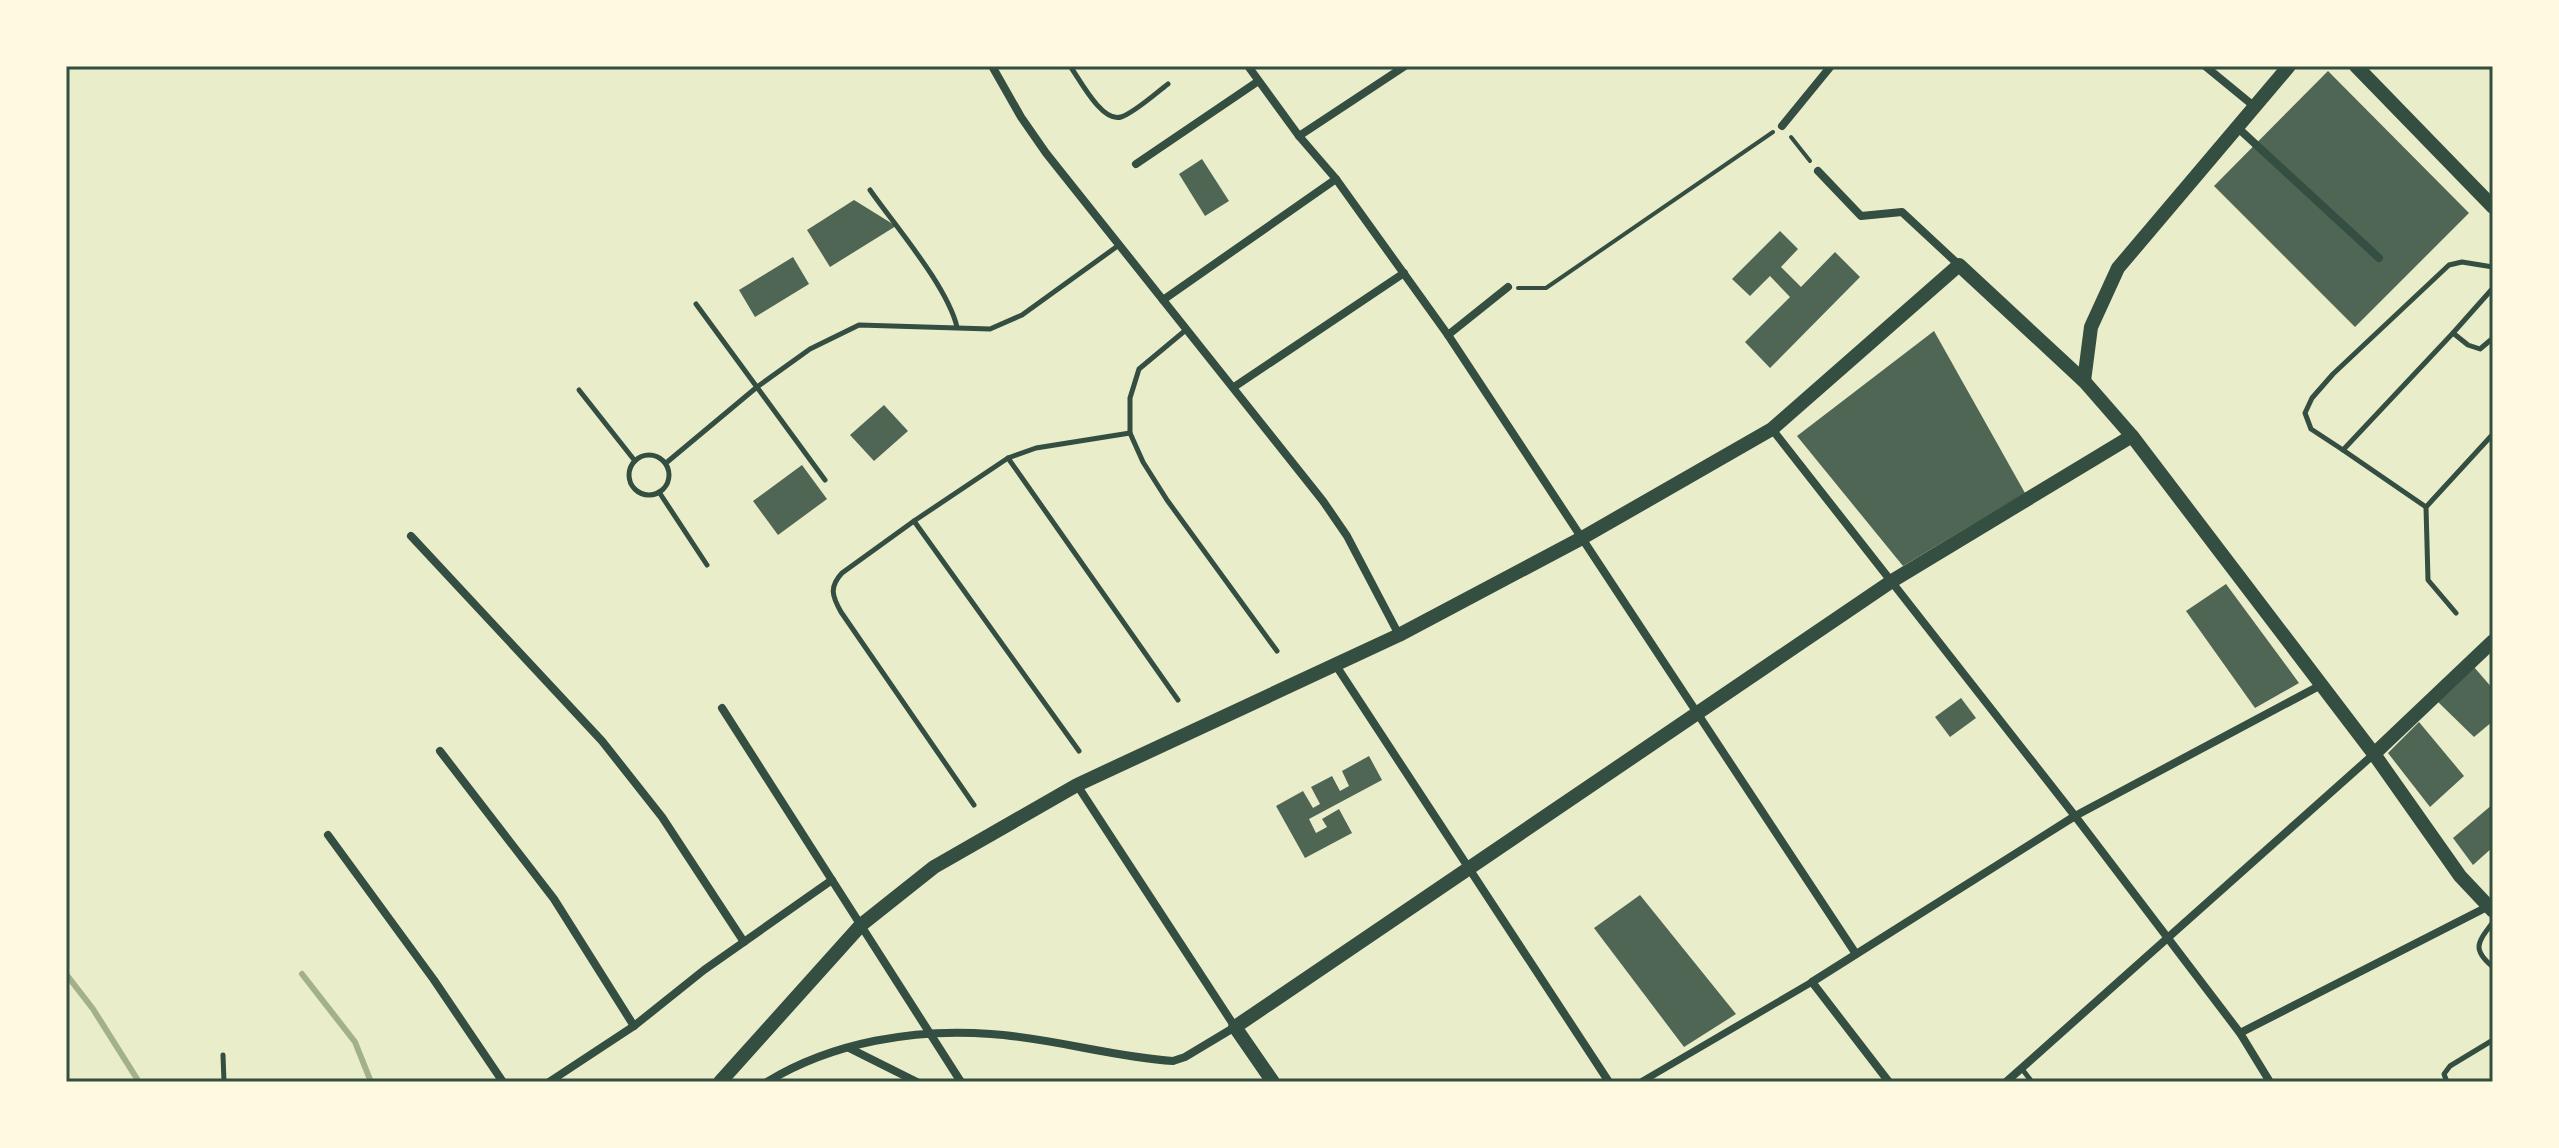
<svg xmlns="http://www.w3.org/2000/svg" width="2559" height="1148" font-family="'Public Sans',sans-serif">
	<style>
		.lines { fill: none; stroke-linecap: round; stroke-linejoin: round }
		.stream { stroke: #a3b18a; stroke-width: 6 }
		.building { fill: #4f6655 }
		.path { stroke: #344e41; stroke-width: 4 }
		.service { stroke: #344e41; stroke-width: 5 }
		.pedestrian { stroke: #344e41; stroke-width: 7 }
		.minor { stroke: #344e41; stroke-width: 8 }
		.tertiary { stroke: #344e41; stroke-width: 14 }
		.neatline { fill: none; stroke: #344e41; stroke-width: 3 }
	</style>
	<rect width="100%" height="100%" fill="#e9edc9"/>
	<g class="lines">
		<g class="stream">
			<path d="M 66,974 L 93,1009 L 139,1082"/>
			<path d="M 302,974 L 355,1042 L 371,1082"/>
		</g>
	</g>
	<g class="building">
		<path d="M 2328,71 L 2469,213 L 2355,327 L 2214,186 Z"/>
		<path d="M 1202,159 L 1229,201 L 1205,216 L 1179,174 Z"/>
		<path d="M 854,200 L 896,226 L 830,267 L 807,230 Z"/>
		<path d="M 1780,231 L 1798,249 L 1781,267 L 1801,287 L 1835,252 L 1860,277 L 1770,368 L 1745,342 L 1790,297 L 1770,276 L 1750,296 L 1732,279 Z"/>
		<path d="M 793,257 L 809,284 L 755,317 L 739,290 Z"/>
		<path d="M 1934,331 L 2025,493 L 1903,566 L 1797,436 Z"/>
		<path d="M 884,405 L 908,431 L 874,461 L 850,435 Z"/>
		<path d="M 802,465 L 827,499 L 778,535 L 753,501 Z"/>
		<path d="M 2226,584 L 2299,683 L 2255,708 L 2186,611 Z"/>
		<path d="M 2474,667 L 2493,689 L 2493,721 L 2474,737 L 2437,701 Z"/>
		<path d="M 1961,698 L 1976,718 L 1950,737 L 1935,717 Z"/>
		<path d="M 2419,722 L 2464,776 L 2430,807 L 2388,753 Z"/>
		<path d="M 1369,756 L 1382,780 L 1309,819 L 1316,833 L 1327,827 L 1322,819 L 1339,809 L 1352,833 L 1305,858 L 1276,806 L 1303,791 L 1313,808 L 1320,804 L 1311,787 L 1332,776 L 1340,791 L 1349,786 L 1342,771 Z"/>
		<path d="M 2493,804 L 2493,847 L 2473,865 L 2453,838 Z"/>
		<path d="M 1640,895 L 1736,1014 L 1684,1047 L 1594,928 Z"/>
	</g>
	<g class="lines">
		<g class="path">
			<path d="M 1791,137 L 1810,161"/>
			<path d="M 1518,288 L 1546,288 L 1773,132"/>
		</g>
		<g class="service">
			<path d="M 1070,66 C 1080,80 1102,123 1121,117 C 1134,113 1156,93 1168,84"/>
			<path d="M 870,190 C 896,227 947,286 957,327"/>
			<path d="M 2493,288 L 2453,333 L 2468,345 L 2480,349 L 2493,338"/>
			<path d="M 696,304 L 825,480"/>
			<path d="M 1187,329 L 1139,369 L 1130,398 L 1130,433 L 1143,462 L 1167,500 L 1277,651"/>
			<path d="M 579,390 L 635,461"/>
			<path d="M 2343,450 L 2311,429 L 2305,413 L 2312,398 L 2333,374 L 2449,265 L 2462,262 L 2493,267"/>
			<circle cx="649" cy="475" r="20"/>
			<path d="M 1008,458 L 1178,700"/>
			<path d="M 666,463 L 757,387 L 810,349 L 859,325 L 990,329 L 1022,315 L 1119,245"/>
			<path d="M 659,492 L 707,565"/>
			<path d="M 2426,507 L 2343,450 L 2453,333"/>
			<path d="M 914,521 L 1079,751"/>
			<path d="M 2456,613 L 2428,580 L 2426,507 L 2493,434"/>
			<path d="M 974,805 L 841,612 C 832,596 829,587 842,573 L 914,521 L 1008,458 L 1036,448 L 1130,433"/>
			<path d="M 2493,922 C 2478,942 2471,949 2493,967"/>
			<path d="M 223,1055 L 224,1082"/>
			<path d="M 2022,1069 L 2032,1082"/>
			<path d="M 2447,1082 L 2444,1074 L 2450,1066 L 2493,1040"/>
		</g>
		<path class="pedestrian" d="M 1641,1082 L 1812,982"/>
		<g class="minor">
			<path d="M 992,66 L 1021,117 L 1046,153 L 1323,501 L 1347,536 L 1399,635"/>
			<path d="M 1248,66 L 1299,136 L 1336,179 L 1448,335 L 1856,954"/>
			<path d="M 2205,66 L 2255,107"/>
			<path d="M 1782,126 L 1831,66"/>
			<path d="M 2238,128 L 2379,258"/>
			<path d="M 1299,136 L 1405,66"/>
			<path d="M 1136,164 L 1257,82"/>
			<path d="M 1818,171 L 1861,216 L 1902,212 L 1959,265"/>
			<path d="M 1163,300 L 1336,179"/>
			<path d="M 1448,335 L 1508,287"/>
			<path d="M 1234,387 L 1404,273"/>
			<path d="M 1772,429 L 2075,816 L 2240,1033 L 2270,1082"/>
			<path d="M 411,536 L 602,741 L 662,817 L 744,942"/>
			<path d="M 1335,664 L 1609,1082"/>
			<path d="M 722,708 L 961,1082"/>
			<path d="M 440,751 L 554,899 L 634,1026"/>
			<path d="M 328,835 L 434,980 L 503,1082"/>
			<path d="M 2240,1033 L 2489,906"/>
			<path d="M 849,1048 L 917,1082"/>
			<path d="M 549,1082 L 634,1026 L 704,970 L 832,880"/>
			<path d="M 767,1082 C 832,1042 916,1028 991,1034 C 1052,1038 1112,1057 1173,1061 L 1185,1057 L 1235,1027 L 1077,785"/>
			<path d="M 1889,1082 L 1812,982 L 2075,816 L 2321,685"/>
			<path d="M 2006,1082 L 2374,754"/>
		</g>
		<g class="tertiary">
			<path d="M 2356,66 L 2493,207"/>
			<path d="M 2084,381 L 2091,327 L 2118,268 L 2289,66"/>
			<path d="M 2374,754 L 2493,641"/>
			<path d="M 720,1082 L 861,925 L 934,867 L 1077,785 L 1399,635 L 1582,538 L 1772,429 L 1959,265 L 2084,381 L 2132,436 L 2374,754 L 2460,876 L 2493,911"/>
			<path d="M 1273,1082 L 1235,1027 L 1892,581 L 2132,436"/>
		</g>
	</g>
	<rect width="2559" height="1148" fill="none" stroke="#fefae0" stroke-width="136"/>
	<rect x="68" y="68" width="2423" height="1012" class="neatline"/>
</svg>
